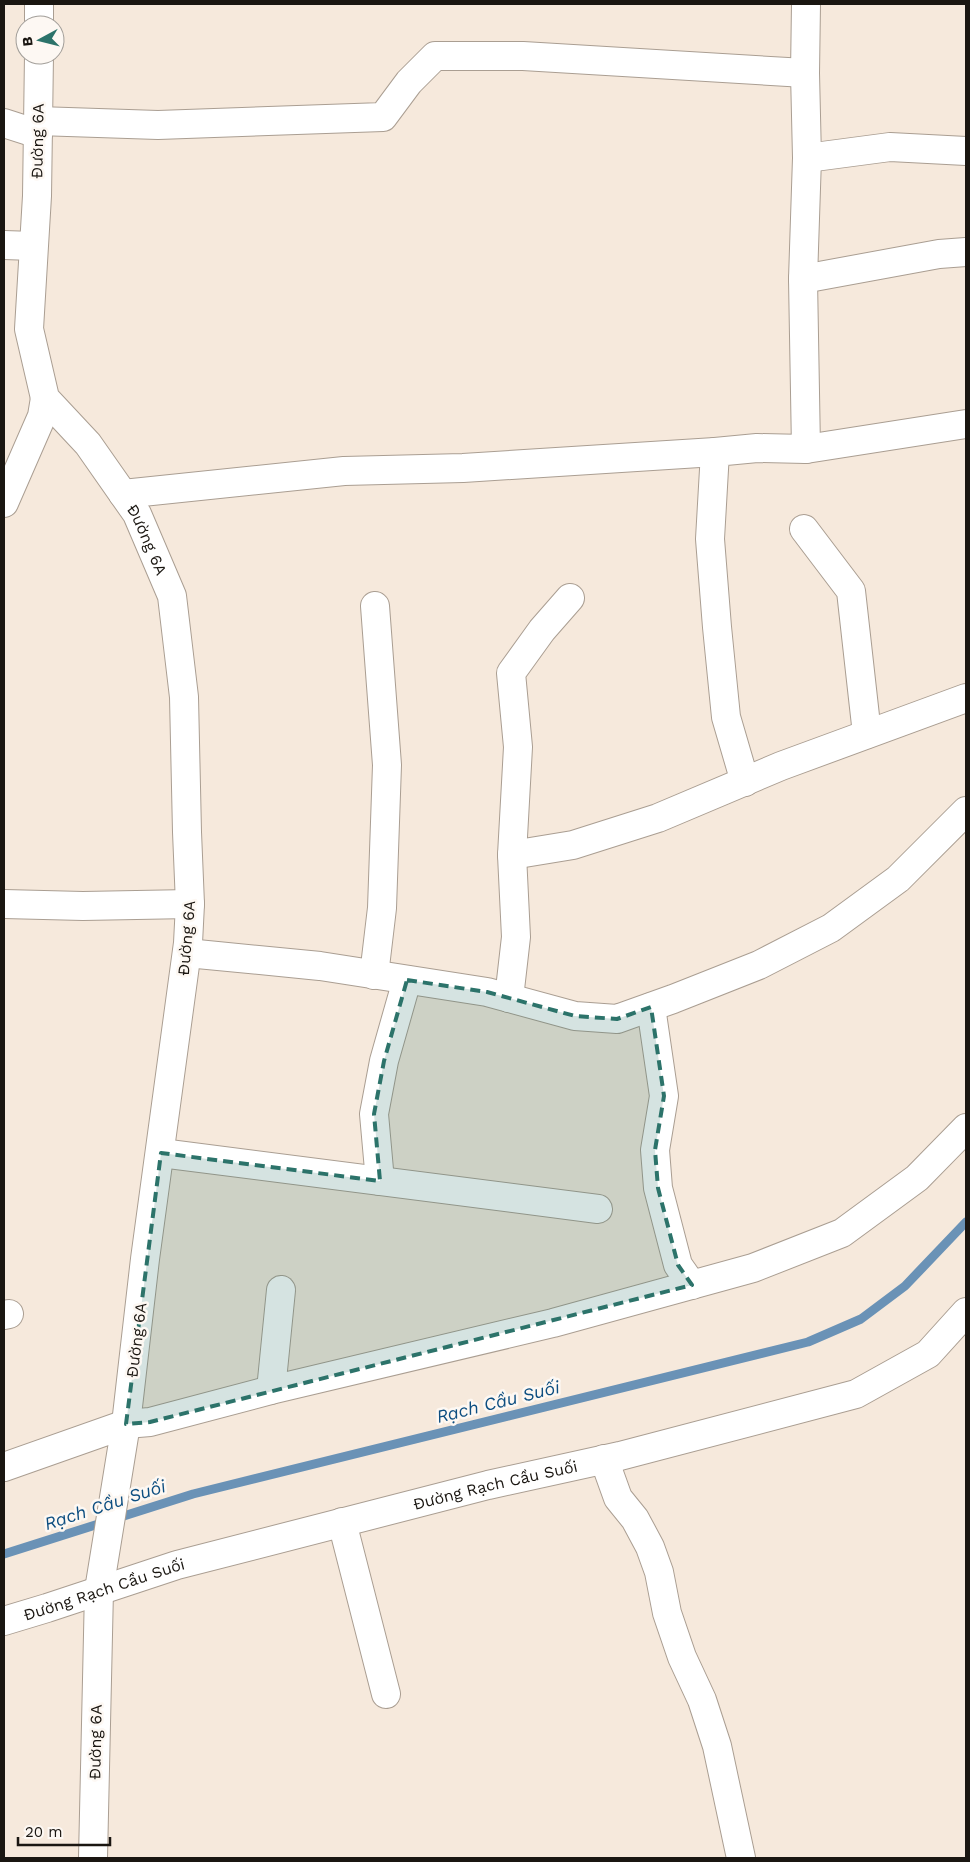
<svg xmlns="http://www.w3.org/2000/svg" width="970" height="1862" font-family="'Work Sans',sans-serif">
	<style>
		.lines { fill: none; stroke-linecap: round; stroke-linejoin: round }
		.stream { stroke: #6a92b6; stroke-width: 9 }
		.minor-casing { stroke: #aa9e92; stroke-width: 30 }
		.minor { stroke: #fff; stroke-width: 28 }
		.marked { fill: #2c736a; fill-opacity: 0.2; stroke: #2c736a; stroke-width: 4; stroke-dasharray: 10 6; stroke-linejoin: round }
		.labels { text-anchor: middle; stroke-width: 5; stroke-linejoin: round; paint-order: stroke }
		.street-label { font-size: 16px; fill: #1a1611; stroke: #fdf8f3 }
		.water-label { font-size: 18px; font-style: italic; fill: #0d4e80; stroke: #fdf8f3 }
	</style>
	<rect width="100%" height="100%" fill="#f6e9dc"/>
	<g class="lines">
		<path class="stream" d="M 4,1554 L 193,1494 L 808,1342 L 861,1319 L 905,1286 L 966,1222"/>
		<g class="minor-casing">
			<g id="minor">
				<path d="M 39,25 L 39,4"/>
				<path id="s1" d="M 39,55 L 37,196 L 29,329 L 45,398 L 88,444 L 137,514 L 172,596 L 184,697 L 187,832 L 190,904 L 188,943 L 145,1259 L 126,1424 L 99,1590 L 93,1858"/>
				<path d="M 38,121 L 158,125 L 383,117 L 409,82 L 435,56 L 523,56 L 805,73"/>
				<path d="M 4,123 L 38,134"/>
				<path d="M 807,158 L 890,147 L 966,151"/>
				<path d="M 4,245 L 33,246"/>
				<path d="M 803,279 L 939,254 L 966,252"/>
				<path d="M 806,449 L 966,424"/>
				<path d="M 123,494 L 344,471 L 463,468 L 715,452"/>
				<path d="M 4,503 L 42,416 L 45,398"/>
				<path d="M 804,529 L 851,591 L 867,734"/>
				<path d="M 745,782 L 726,717 L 717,627 L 710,539 L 715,452 L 757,448 L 806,449 L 803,279 L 807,158 L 805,73 L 806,4"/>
				<path d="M 512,855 L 573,845 L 658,818 L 781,766 L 966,698"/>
				<path d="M 4,904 L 83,906 L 190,904"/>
				<path d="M 187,953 L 320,966 L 487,992 L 575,1016 L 617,1019 L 673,999 L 759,965 L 831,928 L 898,879 L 966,811"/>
				<path d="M 374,975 L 382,908 L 387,765 L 375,606"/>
				<path d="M 509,998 L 516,937 L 512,855 L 518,747 L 511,673 L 542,630 L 570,598"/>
				<path d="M 651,1007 L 664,1096 L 655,1150 L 658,1188 L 678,1265 L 692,1285"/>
				<path d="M 161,1153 L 598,1209"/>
				<path d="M 380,1181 L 374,1114 L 384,1061 L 407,980"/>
				<path d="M 4,1315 L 9,1314"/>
				<path d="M 271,1390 L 281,1290"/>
				<path d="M 604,1459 L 618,1498 L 635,1519 L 650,1547 L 659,1572 L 667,1613 L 682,1657 L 702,1700 L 717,1746 L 741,1858"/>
				<path d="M 4,1467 L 126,1424 L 150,1422 L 271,1390 L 553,1323 L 753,1268 L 842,1233 L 917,1178 L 966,1128"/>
				<path d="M 342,1522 L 386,1694"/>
				<path id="s2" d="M 4,1621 L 47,1608 L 177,1565 L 488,1485 L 620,1456 L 856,1394 L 928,1354 L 966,1312"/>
			</g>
		</g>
		<use href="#minor" class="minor"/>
	</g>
	<path class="marked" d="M 407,980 L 487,992 L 575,1016 L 617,1019 L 651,1007 L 664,1096 L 655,1150 L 658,1188 L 678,1265 L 692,1285 L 150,1422 L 126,1424 L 161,1153 L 380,1181 L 374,1114 L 384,1061 Z"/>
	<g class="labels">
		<g class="street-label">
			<text transform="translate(37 141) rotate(-89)" y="6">Đường 6A</text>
			<text dy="6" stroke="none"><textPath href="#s1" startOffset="521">Đường 6A</textPath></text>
			<text transform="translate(186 938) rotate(-85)" y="6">Đường 6A</text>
			<text transform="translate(136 1340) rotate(-83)" y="6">Đường 6A</text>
			<text dy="6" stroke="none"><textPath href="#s2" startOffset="510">Đường Rạch Cầu Suối</textPath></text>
			<text dy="6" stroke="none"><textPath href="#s2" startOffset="105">Đường Rạch Cầu Suối</textPath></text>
			<text transform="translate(95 1742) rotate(-89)" y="6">Đường 6A</text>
		</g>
		<g class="water-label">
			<text transform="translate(498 1402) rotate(-14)" y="6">Rạch Cầu Suối</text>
			<text transform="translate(105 1505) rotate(-18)" y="6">Rạch Cầu Suối</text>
		</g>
	</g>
	<rect width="970" height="1862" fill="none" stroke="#1a1611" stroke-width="10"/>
	<g transform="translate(40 40) rotate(263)"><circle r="24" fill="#fdf8f3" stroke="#a29e99"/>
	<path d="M0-4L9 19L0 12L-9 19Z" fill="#2c736a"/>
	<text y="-8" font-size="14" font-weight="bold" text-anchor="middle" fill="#1a1611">B</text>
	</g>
	<path d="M18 1837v8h92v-8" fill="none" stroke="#1a1611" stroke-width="2.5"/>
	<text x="25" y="1837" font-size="15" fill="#1a1611" stroke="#fdf8f3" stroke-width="4" paint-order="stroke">20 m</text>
</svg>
